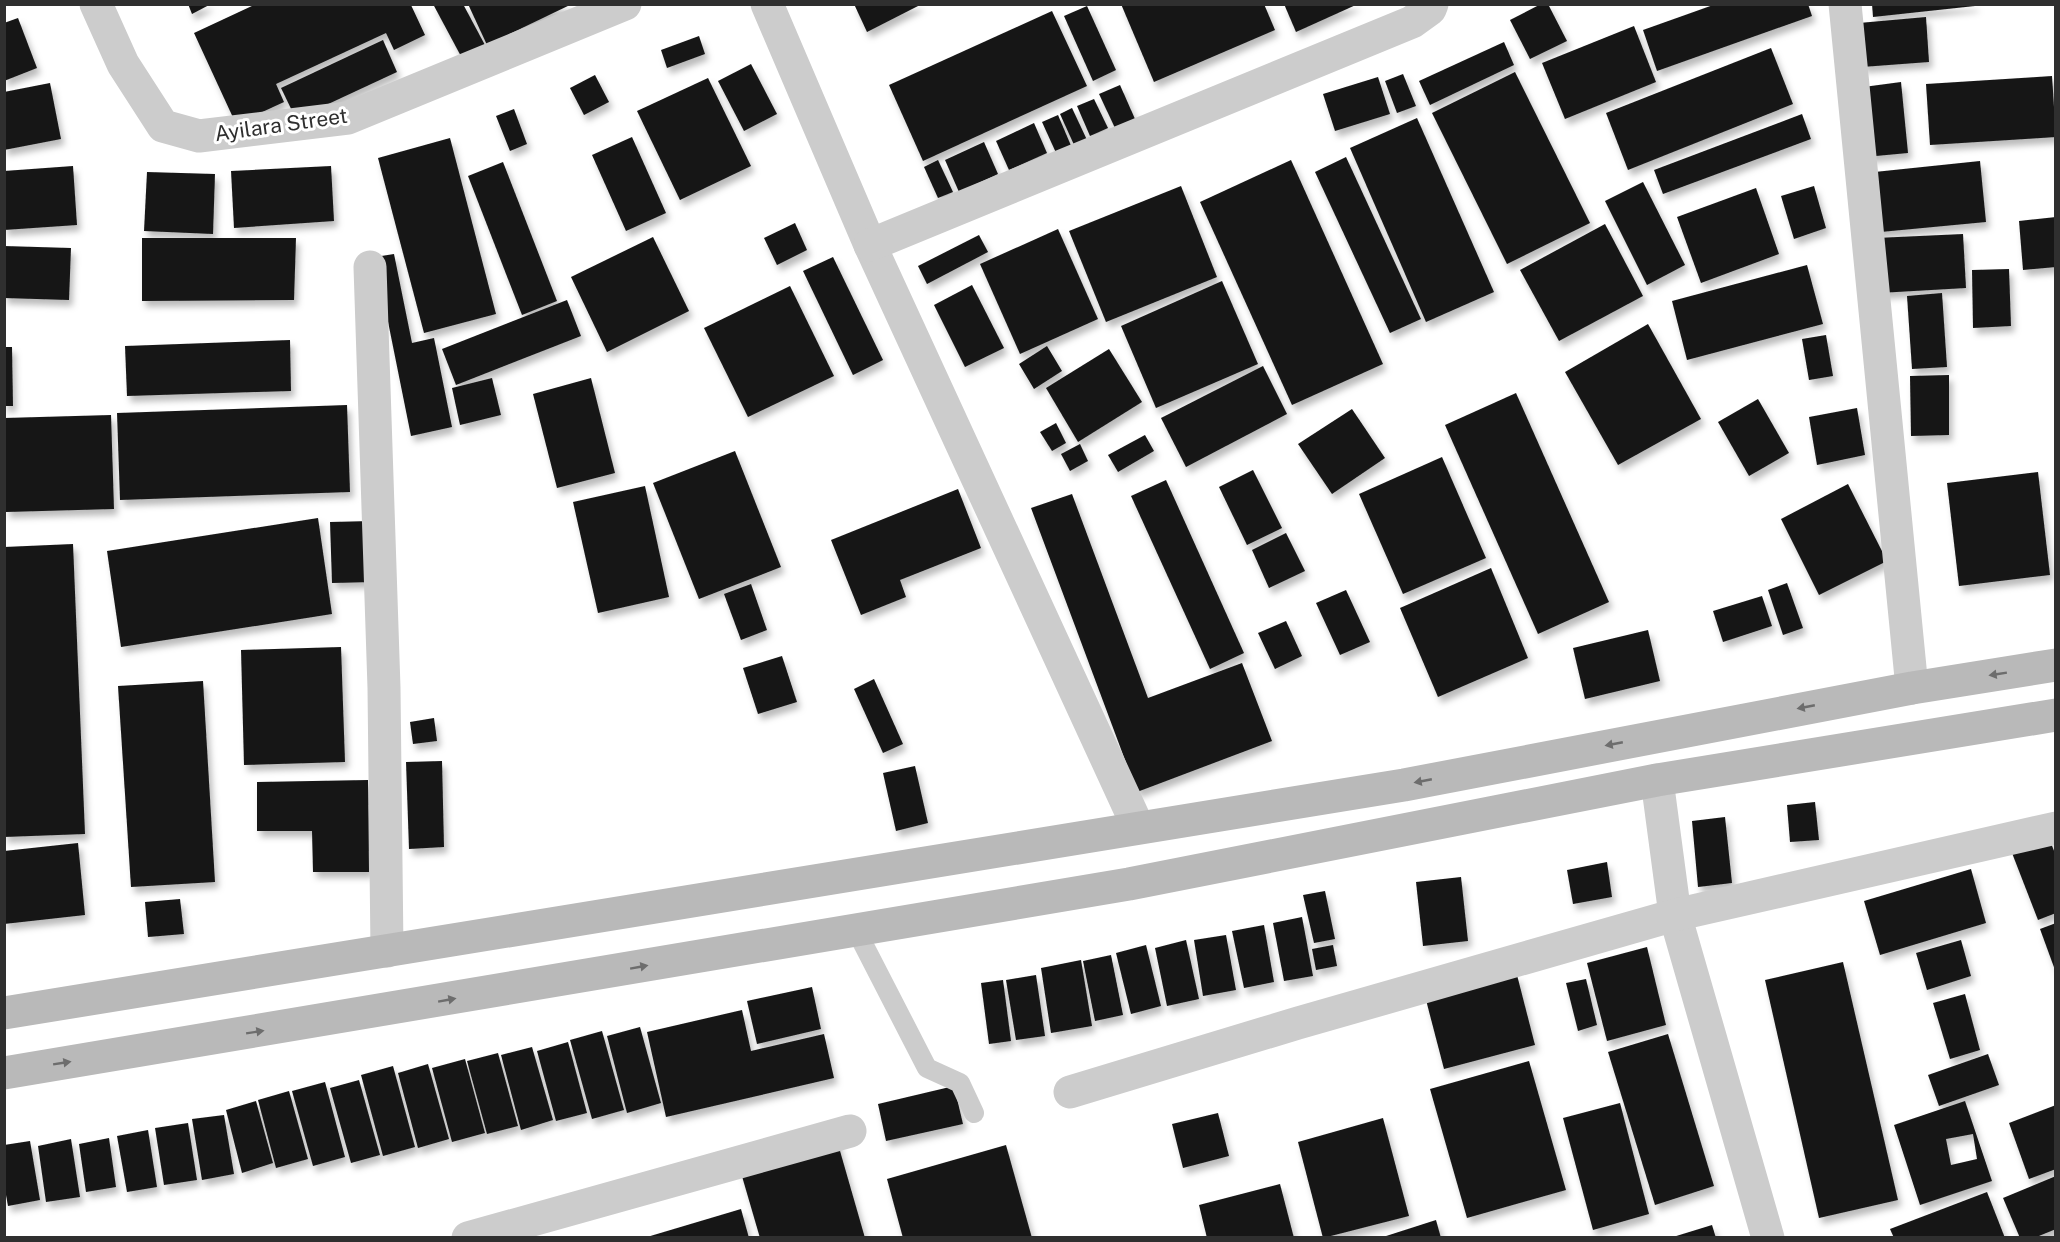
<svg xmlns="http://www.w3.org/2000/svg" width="2060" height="1242" font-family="'Public Sans',sans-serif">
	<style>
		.building { fill: #161616; fill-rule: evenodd; filter: url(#shadow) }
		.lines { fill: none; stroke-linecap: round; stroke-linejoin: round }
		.service { stroke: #ccc; stroke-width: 20 }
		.minor { stroke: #ccc; stroke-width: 33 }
		.secondary { stroke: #b9b9b9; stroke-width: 33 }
		.oneway { fill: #6d6d6d }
		.labels { text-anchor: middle; stroke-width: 6; stroke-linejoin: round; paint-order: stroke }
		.street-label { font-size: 21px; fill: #2f2f2f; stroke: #fff }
	</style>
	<defs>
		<filter id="shadow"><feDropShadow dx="3.5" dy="6" stdDeviation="3" flood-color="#0004"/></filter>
	</defs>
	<rect width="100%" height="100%" fill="#fff"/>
	<g class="building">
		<path d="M 188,4 L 211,4 L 192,14 Z"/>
		<path d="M 433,4 L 463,4 L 486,47 L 463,60 Z"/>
		<path d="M 468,4 L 572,4 L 487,45 Z"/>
		<path d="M 854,4 L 922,4 L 867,32 Z"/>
		<path d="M 1121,4 L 1264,4 L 1275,30 L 1154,82 Z"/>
		<path d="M 1284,4 L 1358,4 L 1296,32 Z"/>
		<path d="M 1541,4 L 1548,4 L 1567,41 L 1530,59 L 1510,20 Z"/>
		<path d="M 1716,4 L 1808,4 L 1812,16 L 1657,71 L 1643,30 Z"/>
		<path d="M 1872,4 L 1975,4 L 1975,6 L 1873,17 Z"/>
		<path d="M 254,5 L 411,5 L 425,35 L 394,50 L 386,33 L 276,84 L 284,102 L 236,124 L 194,33 Z"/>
		<path d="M 1087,6 L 1116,70 L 1093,81 L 1064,16 Z"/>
		<path d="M 1052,11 L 1087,86 L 923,161 L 889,85 Z"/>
		<path d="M 1926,17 L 1929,62 L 1862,67 L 1859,23 Z"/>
		<path d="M 18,18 L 37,68 L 4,81 L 4,23 Z"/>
		<path d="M 1634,26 L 1656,82 L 1565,119 L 1542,63 Z"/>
		<path d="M 699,36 L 705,54 L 667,68 L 661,50 Z"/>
		<path d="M 383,40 L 397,72 L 296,119 L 281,88 Z"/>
		<path d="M 1504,42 L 1514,65 L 1430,105 L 1419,81 Z"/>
		<path d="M 1771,48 L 1793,104 L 1628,170 L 1606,113 Z"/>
		<path d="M 751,64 L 777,114 L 744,131 L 718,81 Z"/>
		<path d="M 1515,72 L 1590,223 L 1507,264 L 1432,113 Z"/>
		<path d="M 1403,74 L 1416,106 L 1397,113 L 1385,81 Z"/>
		<path d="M 595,75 L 609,102 L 584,115 L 570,88 Z"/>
		<path d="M 2052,76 L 2056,137 L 1930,145 L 1926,84 Z"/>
		<path d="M 1378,77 L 1390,114 L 1335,131 L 1323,94 Z"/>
		<path d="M 708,78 L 751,166 L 680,200 L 637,111 Z"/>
		<path d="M 1901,82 L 1908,153 L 1865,157 L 1856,88 Z"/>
		<path d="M 50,83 L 61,139 L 4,150 L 4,92 Z"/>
		<path d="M 1120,85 L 1135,119 L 1115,128 L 1099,94 Z"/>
		<path d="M 1094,99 L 1108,128 L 1090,136 L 1077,106 Z"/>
		<path d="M 1072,108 L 1087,140 L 1075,147 L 1060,114 Z"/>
		<path d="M 514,109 L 527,144 L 510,151 L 496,116 Z"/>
		<path d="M 1802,114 L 1811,139 L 1663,194 L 1654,170 Z"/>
		<path d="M 1058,115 L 1072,148 L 1057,155 L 1042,122 Z"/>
		<path d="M 1417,118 L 1494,292 L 1426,322 L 1350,148 Z"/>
		<path d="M 1034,123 L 1047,153 L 1009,170 L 996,141 Z"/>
		<path d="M 632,137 L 666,213 L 626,231 L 592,155 Z"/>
		<path d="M 450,138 L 496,314 L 424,333 L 378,158 Z"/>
		<path d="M 984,142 L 998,174 L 959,192 L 945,160 Z"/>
		<path d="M 1346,157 L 1421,319 L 1390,333 L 1315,172 Z"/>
		<path d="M 938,160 L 953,192 L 938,198 L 924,167 Z"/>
		<path d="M 1291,160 L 1383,364 L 1292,405 L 1200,202 Z"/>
		<path d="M 1980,161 L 1986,222 L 1870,233 L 1865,173 Z"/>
		<path d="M 503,162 L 557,301 L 522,315 L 468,176 Z"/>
		<path d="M 73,166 L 77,225 L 4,230 L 4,171 Z"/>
		<path d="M 331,166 L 334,221 L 234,228 L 231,171 Z"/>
		<path d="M 147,172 L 215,174 L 213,234 L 144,231 Z"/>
		<path d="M 1643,182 L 1685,265 L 1647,285 L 1605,201 Z"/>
		<path d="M 1181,186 L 1217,277 L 1106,322 L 1069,231 Z"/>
		<path d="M 1814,186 L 1826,228 L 1794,239 L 1781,196 Z"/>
		<path d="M 1756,188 L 1779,254 L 1701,283 L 1677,217 Z"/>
		<path d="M 2056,217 L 2056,267 L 2023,270 L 2019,221 Z"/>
		<path d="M 795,223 L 807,250 L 777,265 L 764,238 Z"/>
		<path d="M 1605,224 L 1643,296 L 1559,341 L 1520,270 Z"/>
		<path d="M 1058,229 L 1098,319 L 1020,354 L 980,264 Z"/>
		<path d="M 1963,234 L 1966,288 L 1879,293 L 1876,238 Z"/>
		<path d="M 979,235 L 988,252 L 927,284 L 918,266 Z"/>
		<path d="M 653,237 L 689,311 L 607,352 L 571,277 Z"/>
		<path d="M 142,238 L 296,238 L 294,300 L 142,301 Z"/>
		<path d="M 4,246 L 71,248 L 69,300 L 4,298 Z"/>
		<path d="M 394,254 L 412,343 L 434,338 L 452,427 L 411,436 L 375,257 Z"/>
		<path d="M 833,257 L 883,360 L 853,375 L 803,271 Z"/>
		<path d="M 1807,265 L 1823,324 L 1687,360 L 1672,301 Z"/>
		<path d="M 2009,269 L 2011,326 L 1973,328 L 1972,270 Z"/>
		<path d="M 1222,281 L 1258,364 L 1156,408 L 1121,326 Z"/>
		<path d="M 972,285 L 1004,348 L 965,367 L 934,305 Z"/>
		<path d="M 790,286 L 834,376 L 748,417 L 704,328 Z"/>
		<path d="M 1942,293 L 1947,367 L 1912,369 L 1907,296 Z"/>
		<path d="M 567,300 L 581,336 L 456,385 L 442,349 Z"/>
		<path d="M 1648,324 L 1701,419 L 1618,465 L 1565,372 Z"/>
		<path d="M 1826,335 L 1833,376 L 1809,380 L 1802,339 Z"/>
		<path d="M 290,340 L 291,391 L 127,396 L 125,346 Z"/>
		<path d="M 1047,346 L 1062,371 L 1034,389 L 1019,364 Z"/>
		<path d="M 4,347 L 12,347 L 13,406 L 4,406 Z"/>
		<path d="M 1109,349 L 1142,402 L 1078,442 L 1046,388 Z"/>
		<path d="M 1263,366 L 1287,414 L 1186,467 L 1161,418 Z"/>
		<path d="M 1949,375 L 1949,435 L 1911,436 L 1910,376 Z"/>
		<path d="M 492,378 L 501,415 L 460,425 L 452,388 Z"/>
		<path d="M 591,378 L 615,473 L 557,488 L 533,394 Z"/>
		<path d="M 1516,393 L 1609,602 L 1538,634 L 1445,425 Z"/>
		<path d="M 1758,399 L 1789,453 L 1749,476 L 1718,422 Z"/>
		<path d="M 347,405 L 350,492 L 120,500 L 117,413 Z"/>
		<path d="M 1857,408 L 1865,455 L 1817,465 L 1809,417 Z"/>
		<path d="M 1352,409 L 1385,458 L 1332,494 L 1298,444 Z"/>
		<path d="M 111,415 L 114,509 L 6,512 L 4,418 Z"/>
		<path d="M 1056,423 L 1066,443 L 1052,451 L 1040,432 Z"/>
		<path d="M 1145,435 L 1154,451 L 1118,472 L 1108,455 Z"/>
		<path d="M 1080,444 L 1088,461 L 1070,471 L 1061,454 Z"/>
		<path d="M 735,451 L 781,567 L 699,599 L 653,483 Z"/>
		<path d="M 1442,457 L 1486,558 L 1403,594 L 1359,494 Z"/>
		<path d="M 1253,470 L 1282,528 L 1247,545 L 1219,487 Z"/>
		<path d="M 2038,472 L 2050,575 L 1959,586 L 1947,483 Z"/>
		<path d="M 1166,480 L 1244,653 L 1210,669 L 1131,496 Z"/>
		<path d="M 1848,484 L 1887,561 L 1819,595 L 1781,519 Z"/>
		<path d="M 645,486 L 669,597 L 598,613 L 573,502 Z"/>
		<path d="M 958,489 L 981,548 L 900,580 L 906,597 L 861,615 L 831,540 Z"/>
		<path d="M 1072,494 L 1148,698 L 1242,663 L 1272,741 L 1137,792 L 1031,508 Z"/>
		<path d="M 318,518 L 332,614 L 121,647 L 107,551 Z"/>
		<path d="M 372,521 L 374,582 L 332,583 L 330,522 Z"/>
		<path d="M 1286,533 L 1305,571 L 1269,588 L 1252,550 Z"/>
		<path d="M 73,544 L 85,834 L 4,837 L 4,547 Z"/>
		<path d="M 1491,568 L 1528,658 L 1438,697 L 1400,608 Z"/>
		<path d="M 1787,583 L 1803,628 L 1783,635 L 1768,590 Z"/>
		<path d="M 751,584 L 767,630 L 741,640 L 724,594 Z"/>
		<path d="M 1346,590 L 1370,642 L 1340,655 L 1316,603 Z"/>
		<path d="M 1762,596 L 1772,626 L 1723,642 L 1713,611 Z"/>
		<path d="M 1286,621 L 1302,656 L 1275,669 L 1258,633 Z"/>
		<path d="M 1648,630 L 1660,681 L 1585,699 L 1573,648 Z"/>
		<path d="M 341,647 L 345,762 L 244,765 L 241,650 Z"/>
		<path d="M 782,656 L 797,702 L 758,714 L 743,668 Z"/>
		<path d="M 874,679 L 903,744 L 883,753 L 854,689 Z"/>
		<path d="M 203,681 L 215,882 L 131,887 L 118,686 Z"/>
		<path d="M 434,718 L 437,741 L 413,744 L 410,722 Z"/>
		<path d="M 442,761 L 444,847 L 409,849 L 406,762 Z"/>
		<path d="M 915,766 L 928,823 L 896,831 L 883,773 Z"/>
		<path d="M 368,780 L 369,872 L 313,872 L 312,831 L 257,831 L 257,782 Z"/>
		<path d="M 1815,802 L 1819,840 L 1790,842 L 1787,805 Z"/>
		<path d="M 1725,817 L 1732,883 L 1698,887 L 1692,821 Z"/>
		<path d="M 2049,838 L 2056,856 L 2056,913 L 2038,920 L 2012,853 Z"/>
		<path d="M 78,843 L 85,915 L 4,924 L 4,851 Z"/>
		<path d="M 1607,862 L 1612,897 L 1573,904 L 1567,870 Z"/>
		<path d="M 1971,869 L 1986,923 L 1880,955 L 1864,901 Z"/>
		<path d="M 1461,877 L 1468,941 L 1423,946 L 1416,882 Z"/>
		<path d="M 1325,891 L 1335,939 L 1314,943 L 1303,895 Z"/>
		<path d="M 180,899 L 184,934 L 148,937 L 145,902 Z"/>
		<path d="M 1302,917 L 1313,976 L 1284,981 L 1273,923 Z"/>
		<path d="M 2056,923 L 2056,970 L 2055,970 L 2040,929 Z"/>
		<path d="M 1264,925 L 1274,982 L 1244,988 L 1232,931 Z"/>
		<path d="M 1226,935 L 1236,990 L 1203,996 L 1194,940 Z"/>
		<path d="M 1186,940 L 1199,999 L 1167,1006 L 1155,948 Z"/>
		<path d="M 1961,940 L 1971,976 L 1927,990 L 1916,953 Z"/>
		<path d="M 1146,945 L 1161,1006 L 1131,1014 L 1116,953 Z"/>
		<path d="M 1333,945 L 1337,966 L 1316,970 L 1312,949 Z"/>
		<path d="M 1647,947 L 1666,1025 L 1607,1041 L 1587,963 Z"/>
		<path d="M 1111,955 L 1123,1015 L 1095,1021 L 1083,961 Z"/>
		<path d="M 1081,960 L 1092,1026 L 1051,1033 L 1041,968 Z"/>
		<path d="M 1843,962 L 1898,1200 L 1819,1218 L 1765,980 Z"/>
		<path d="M 1036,975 L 1045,1036 L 1016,1040 L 1006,980 Z"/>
		<path d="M 1517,975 L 1535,1045 L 1444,1069 L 1426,1000 Z"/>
		<path d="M 1586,979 L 1597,1025 L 1578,1031 L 1566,983 Z"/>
		<path d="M 1003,980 L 1011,1041 L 989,1044 L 981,983 Z"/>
		<path d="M 812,987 L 821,1029 L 757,1044 L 747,1001 Z"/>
		<path d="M 1965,994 L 1980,1050 L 1950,1059 L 1933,1003 Z"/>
		<path d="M 742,1010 L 751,1051 L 824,1034 L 834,1078 L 666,1117 L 647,1032 Z"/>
		<path d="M 640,1027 L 661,1103 L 627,1113 L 607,1036 Z"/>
		<path d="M 602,1031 L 624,1110 L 592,1119 L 570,1040 Z"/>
		<path d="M 1668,1034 L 1714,1186 L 1655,1205 L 1608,1052 Z"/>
		<path d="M 568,1042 L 587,1113 L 556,1121 L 537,1051 Z"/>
		<path d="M 532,1047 L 553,1120 L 521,1130 L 501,1055 Z"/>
		<path d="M 498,1053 L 518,1126 L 487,1134 L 467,1061 Z"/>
		<path d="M 1988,1054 L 1999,1085 L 1939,1106 L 1928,1075 Z"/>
		<path d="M 465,1059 L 485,1133 L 452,1142 L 432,1068 Z"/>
		<path d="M 1529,1061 L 1566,1190 L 1467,1218 L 1430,1089 Z"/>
		<path d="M 428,1064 L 449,1139 L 418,1148 L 398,1073 Z"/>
		<path d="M 393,1066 L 415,1147 L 383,1156 L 361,1075 Z"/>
		<path d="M 359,1080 L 380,1155 L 351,1163 L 330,1088 Z"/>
		<path d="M 325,1082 L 345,1157 L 313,1166 L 292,1091 Z"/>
		<path d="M 954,1086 L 963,1124 L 886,1141 L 878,1104 Z"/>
		<path d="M 289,1091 L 308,1159 L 276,1168 L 258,1100 Z"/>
		<path d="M 256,1101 L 273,1163 L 242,1173 L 226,1110 Z"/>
		<path d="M 1965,1101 L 1992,1181 L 1920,1205 L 1894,1125 ZM 1973,1134 L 1977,1159 L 1951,1165 L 1946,1139 Z"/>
		<path d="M 1620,1103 L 1649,1214 L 1593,1230 L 1563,1118 Z"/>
		<path d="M 2056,1105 L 2056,1169 L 2029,1179 L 2009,1123 Z"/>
		<path d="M 1218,1113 L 1229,1156 L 1183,1168 L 1172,1124 Z"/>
		<path d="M 224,1115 L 234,1174 L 202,1180 L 192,1119 Z"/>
		<path d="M 1383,1118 L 1409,1216 L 1323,1238 L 1298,1142 Z"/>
		<path d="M 188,1123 L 197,1180 L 164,1185 L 155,1128 Z"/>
		<path d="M 148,1130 L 157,1187 L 127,1192 L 117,1136 Z"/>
		<path d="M 836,1137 L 865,1238 L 760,1238 L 739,1166 Z"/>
		<path d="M 109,1138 L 116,1187 L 86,1192 L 79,1144 Z"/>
		<path d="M 71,1139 L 80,1197 L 46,1202 L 38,1146 Z"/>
		<path d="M 30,1141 L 40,1200 L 8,1206 L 4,1184 L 4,1145 Z"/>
		<path d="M 1006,1145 L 1032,1238 L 903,1238 L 887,1179 Z"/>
		<path d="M 2056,1176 L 2056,1229 L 2034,1238 L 2020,1238 L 2003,1198 Z"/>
		<path d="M 1280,1184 L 1294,1238 L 1207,1238 L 1199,1205 Z"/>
		<path d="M 1987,1192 L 2005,1238 L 1894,1238 L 1890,1229 Z"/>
		<path d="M 741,1209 L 749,1238 L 647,1238 L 647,1237 Z"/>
		<path d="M 1436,1220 L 1441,1238 L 1383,1238 L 1383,1237 Z"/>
		<path d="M 1712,1225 L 1716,1238 L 1673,1238 L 1673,1237 Z"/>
	</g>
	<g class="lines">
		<path class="service" d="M 856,930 L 927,1068 L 960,1083 L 974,1113"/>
		<g class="minor">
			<path d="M 96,4 L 123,64 L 163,126 L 199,136 L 348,118 L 625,4"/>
			<path d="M 767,4 L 870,245 L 1138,827"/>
			<path d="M 1845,4 L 1912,688"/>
			<path d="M 870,245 L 1412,22 L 1430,9 L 1432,4"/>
			<path d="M 370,267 L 384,688 L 387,951"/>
			<path d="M 1657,780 L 1675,915 L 1768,1238"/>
			<path d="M 1070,1092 L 1298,1023 L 1675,915 L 2056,828"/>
			<path d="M 468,1238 L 850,1131"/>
		</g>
		<g class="secondary">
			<path d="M 4,1013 L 1404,785 L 1912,688 L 2056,665"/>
			<path d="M 4,1073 L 1129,884 L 1657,780 L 2056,715"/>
		</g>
	</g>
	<defs><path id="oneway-solid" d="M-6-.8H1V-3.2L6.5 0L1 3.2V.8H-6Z" transform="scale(1.5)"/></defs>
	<g class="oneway">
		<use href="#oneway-solid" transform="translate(1998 674) rotate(171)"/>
		<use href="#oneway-solid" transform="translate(1806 707) rotate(169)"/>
		<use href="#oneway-solid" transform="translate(1614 744) rotate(169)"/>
		<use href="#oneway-solid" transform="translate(1423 781) rotate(169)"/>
		<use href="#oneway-solid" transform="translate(639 967) rotate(-10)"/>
		<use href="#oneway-solid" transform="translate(447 1000) rotate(-10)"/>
		<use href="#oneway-solid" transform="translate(255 1032) rotate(-9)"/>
		<use href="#oneway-solid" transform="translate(62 1063) rotate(-9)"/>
	</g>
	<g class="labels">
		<g class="street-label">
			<text transform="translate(281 125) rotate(-8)" y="7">Ayilara Street</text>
		</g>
	</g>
	<rect width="2060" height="1242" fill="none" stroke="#2f2f2f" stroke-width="12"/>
</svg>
